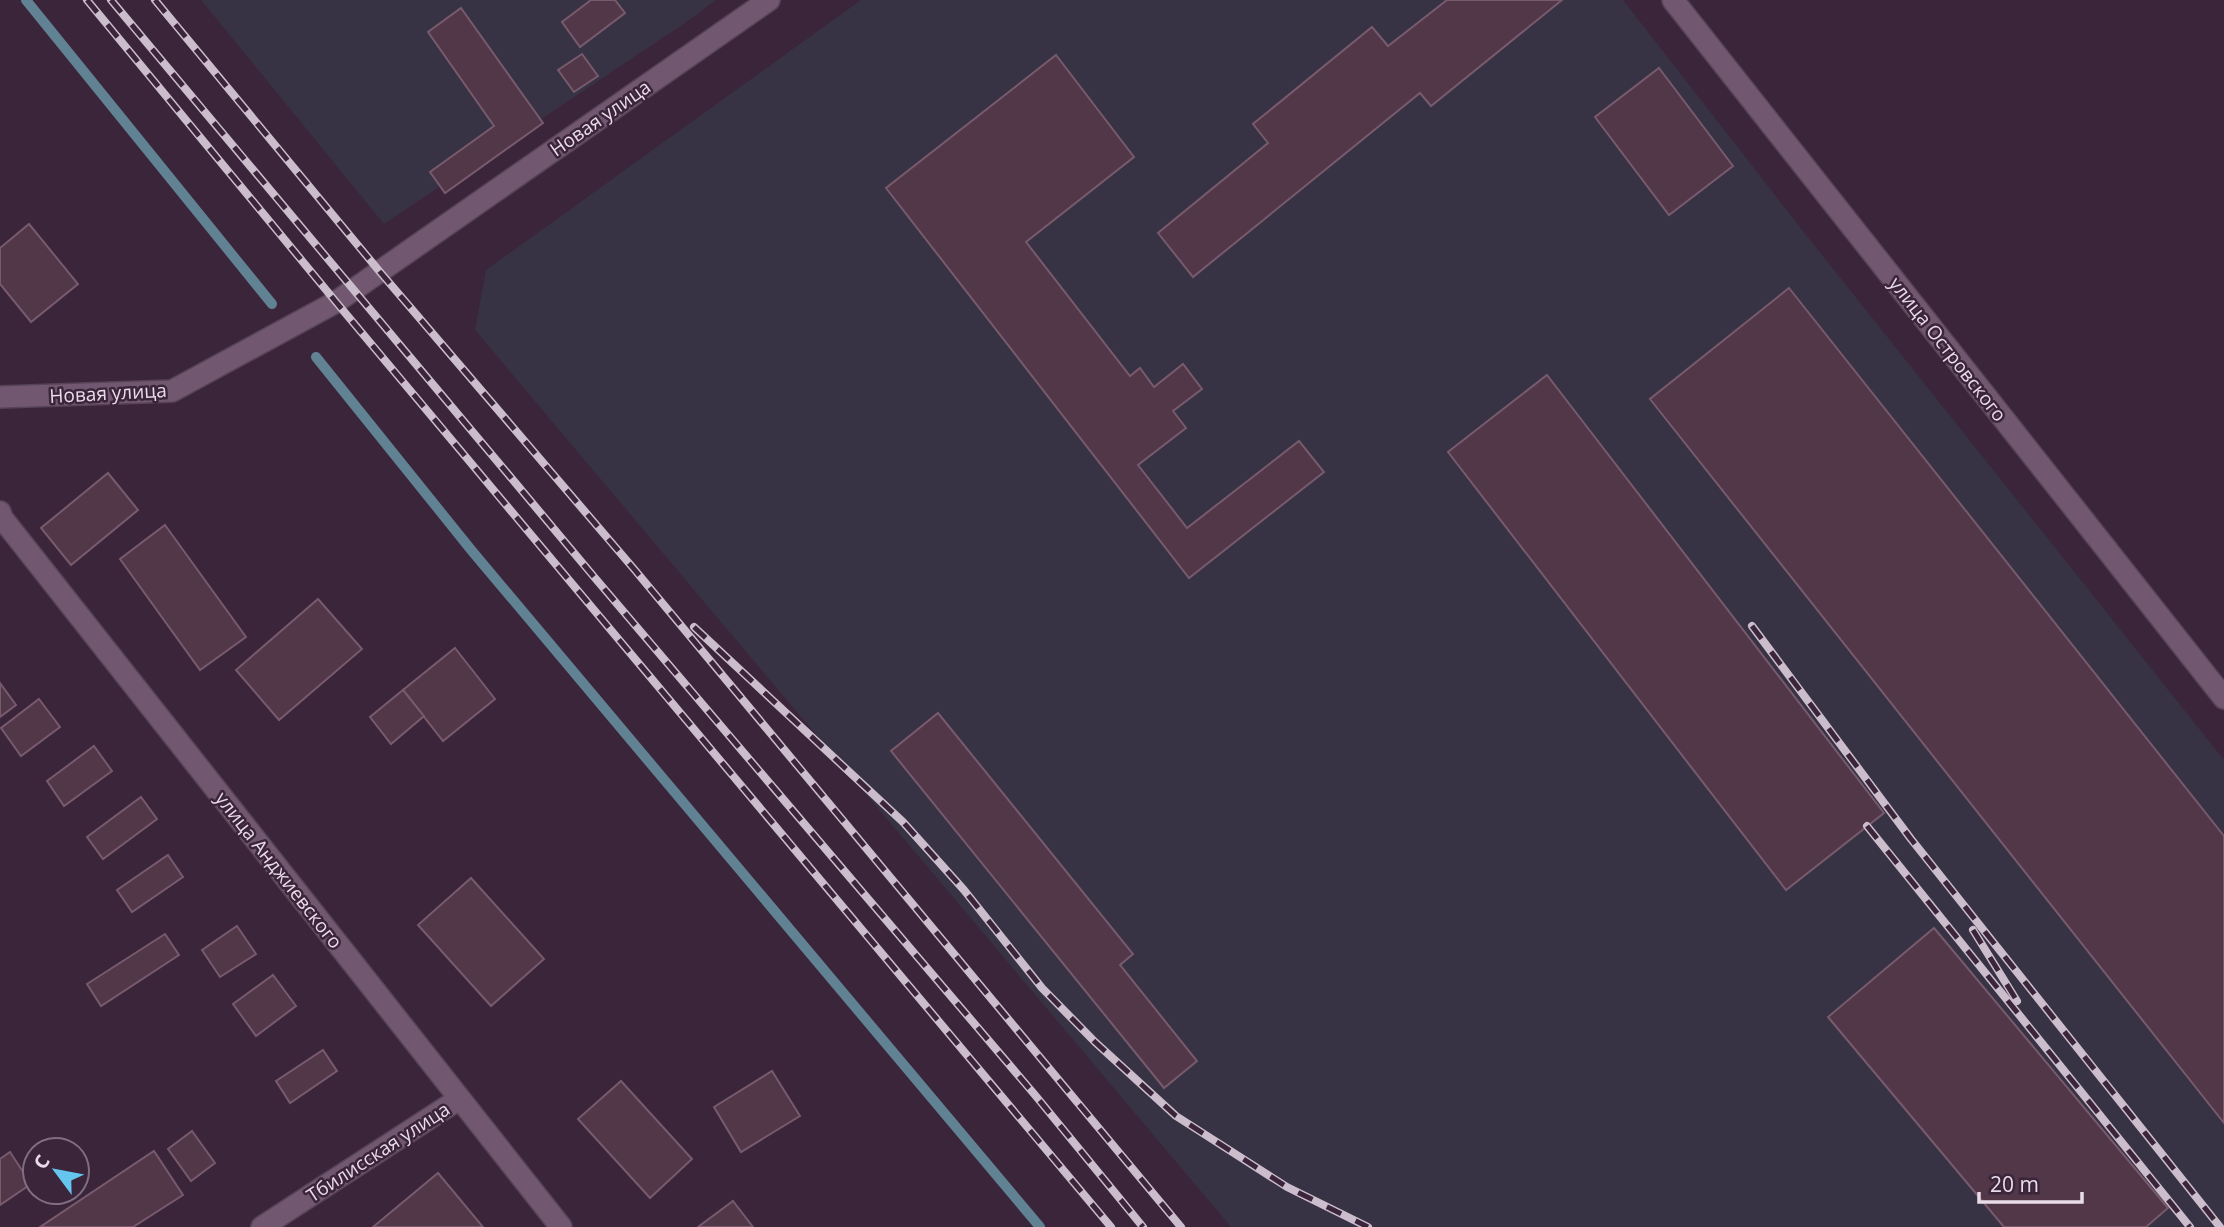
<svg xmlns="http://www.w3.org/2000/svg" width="2224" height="1227" font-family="'Open Sans',sans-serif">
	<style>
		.industrial { fill: #373344 }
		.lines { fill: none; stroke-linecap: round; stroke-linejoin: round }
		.stream { stroke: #618292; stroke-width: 10 }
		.building { fill: #513748; stroke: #785a6d; stroke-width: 2 }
		.street-casing { stroke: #564356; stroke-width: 24 }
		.secondary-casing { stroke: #564356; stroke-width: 24 }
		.street { stroke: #715870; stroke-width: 21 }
		.secondary { stroke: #715870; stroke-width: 21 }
		.rail-casing { stroke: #ccbdcc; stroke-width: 8 }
		.rail { stroke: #3b253b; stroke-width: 5; stroke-dasharray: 16; stroke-linecap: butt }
		.labels { text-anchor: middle; stroke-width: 5; stroke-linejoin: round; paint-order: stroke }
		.street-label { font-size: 19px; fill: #e9dbe9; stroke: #3b253b }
	</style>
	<rect width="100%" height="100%" fill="#3b253b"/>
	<g class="industrial">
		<path d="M 201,0 L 716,0 L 685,23 L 384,224 Z"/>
		<path d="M 861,0 L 1623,0 L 1799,226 L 2224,760 L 2224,1227 L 1231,1227 L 475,330 L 486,270 Z"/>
	</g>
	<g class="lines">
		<g class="stream">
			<path d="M 26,0 L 272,304"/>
			<path d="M 316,357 L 472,551 L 1040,1227"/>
		</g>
	</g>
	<g class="building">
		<path d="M 591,0 L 615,0 L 625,13 L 580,47 L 562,22 Z"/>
		<path d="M 1447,0 L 1562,0 L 1431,106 L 1420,93 L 1193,277 L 1158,233 L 1268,143 L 1253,124 L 1372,27 L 1388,46 Z"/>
		<path d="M 461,8 L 543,123 L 445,193 L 430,172 L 494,126 L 428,32 Z"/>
		<path d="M 582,54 L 598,76 L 574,92 L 558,70 Z"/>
		<path d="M 1056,55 L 1134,157 L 1026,242 L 1130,376 L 1140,368 L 1154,387 L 1183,364 L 1202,389 L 1173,411 L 1186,428 L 1138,465 L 1187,528 L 1299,441 L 1324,472 L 1189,578 L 886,188 Z"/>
		<path d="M 1659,68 L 1733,166 L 1669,215 L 1595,117 Z"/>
		<path d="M 29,224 L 78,284 L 31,322 L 0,284 L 0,248 Z"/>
		<path d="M 1789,288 L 2224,836 L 2224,1123 L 1650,399 Z"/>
		<path d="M 1547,375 L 1884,813 L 1786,890 L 1448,452 Z"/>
		<path d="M 108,473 L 138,510 L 71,565 L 41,528 Z"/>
		<path d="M 165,525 L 246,637 L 200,670 L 120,559 Z"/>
		<path d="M 318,599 L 362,649 L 279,720 L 236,670 Z"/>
		<path d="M 455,648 L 495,699 L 443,741 L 403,690 Z"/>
		<path d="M 0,683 L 16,705 L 0,717 Z"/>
		<path d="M 403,690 L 424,716 L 391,744 L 370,717 Z"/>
		<path d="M 39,699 L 60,727 L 21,756 L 1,728 Z"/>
		<path d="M 938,713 L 1133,954 L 1120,965 L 1197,1061 L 1164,1088 L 891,751 Z"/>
		<path d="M 94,746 L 112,771 L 64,806 L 47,781 Z"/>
		<path d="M 141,797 L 157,819 L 103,859 L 87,837 Z"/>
		<path d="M 168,855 L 183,877 L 132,912 L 117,890 Z"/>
		<path d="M 471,878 L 544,959 L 491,1006 L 418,925 Z"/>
		<path d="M 237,926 L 256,954 L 220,977 L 202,950 Z"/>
		<path d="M 1934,928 L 2168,1208 L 2146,1227 L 2004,1227 L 1828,1017 Z"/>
		<path d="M 165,934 L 179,955 L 101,1006 L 87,984 Z"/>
		<path d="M 273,975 L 296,1006 L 256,1036 L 233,1004 Z"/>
		<path d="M 323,1050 L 337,1071 L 290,1103 L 276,1081 Z"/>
		<path d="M 772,1071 L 800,1116 L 741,1152 L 714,1107 Z"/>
		<path d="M 621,1081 L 692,1159 L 650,1198 L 578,1119 Z"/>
		<path d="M 192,1131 L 215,1163 L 191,1181 L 168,1149 Z"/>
		<path d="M 154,1151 L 183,1195 L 133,1227 L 40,1227 Z"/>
		<path d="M 10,1152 L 31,1184 L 0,1205 L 0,1159 Z"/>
		<path d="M 438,1173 L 483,1227 L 373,1227 Z"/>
		<path d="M 733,1201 L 753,1227 L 698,1227 Z"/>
	</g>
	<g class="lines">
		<g class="street-casing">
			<g id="street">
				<path d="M 0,397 L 172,391 L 336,302 L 769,0"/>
				<path d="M 0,512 L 2,518 L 561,1227"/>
				<path d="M 262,1227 L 459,1099"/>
			</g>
		</g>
		<g class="secondary-casing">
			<path id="secondary" d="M 1673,0 L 2224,698"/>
		</g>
		<use href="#street" class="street"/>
		<use href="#secondary" class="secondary"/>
		<g class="rail-casing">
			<g id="rail">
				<path d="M 87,0 L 336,302 L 1111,1227"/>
				<path d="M 111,0 L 595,578 L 1035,1095 L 1143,1227"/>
				<path d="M 155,0 L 380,272 L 634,569 L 1181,1227"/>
				<path d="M 1752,626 L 1911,839 L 2220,1227"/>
				<path d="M 694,627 L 903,822 L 964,890 L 1042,988 L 1095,1042 L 1176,1116 L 1287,1187 L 1368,1227"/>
				<path d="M 1867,826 L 2190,1227"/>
				<path d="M 1973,930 L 2017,1001"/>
			</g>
		</g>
		<use href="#rail" class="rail"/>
	</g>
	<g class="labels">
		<g class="street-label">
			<text transform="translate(600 118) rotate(-35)" y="7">Новая улица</text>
			<text transform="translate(1948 349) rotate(52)" y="7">улица Островского</text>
			<text transform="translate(108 393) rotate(-3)" y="7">Новая улица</text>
			<text transform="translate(279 870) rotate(52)" y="7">улица Анджиевского</text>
			<text transform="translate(378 1152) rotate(-33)" y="7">Тбилисская улица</text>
		</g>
	</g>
	<g transform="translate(56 1171) rotate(302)"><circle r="33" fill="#3b253b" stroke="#816e81" stroke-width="2"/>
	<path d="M0-5L12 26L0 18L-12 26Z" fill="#64c5ee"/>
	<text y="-10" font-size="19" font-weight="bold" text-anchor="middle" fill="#e9dbe9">С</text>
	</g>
	<path d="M1979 1192v10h103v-10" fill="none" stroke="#e9dbe9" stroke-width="3.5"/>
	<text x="1990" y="1192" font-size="21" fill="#e9dbe9" stroke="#3b253b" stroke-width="5" paint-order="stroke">20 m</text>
</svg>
